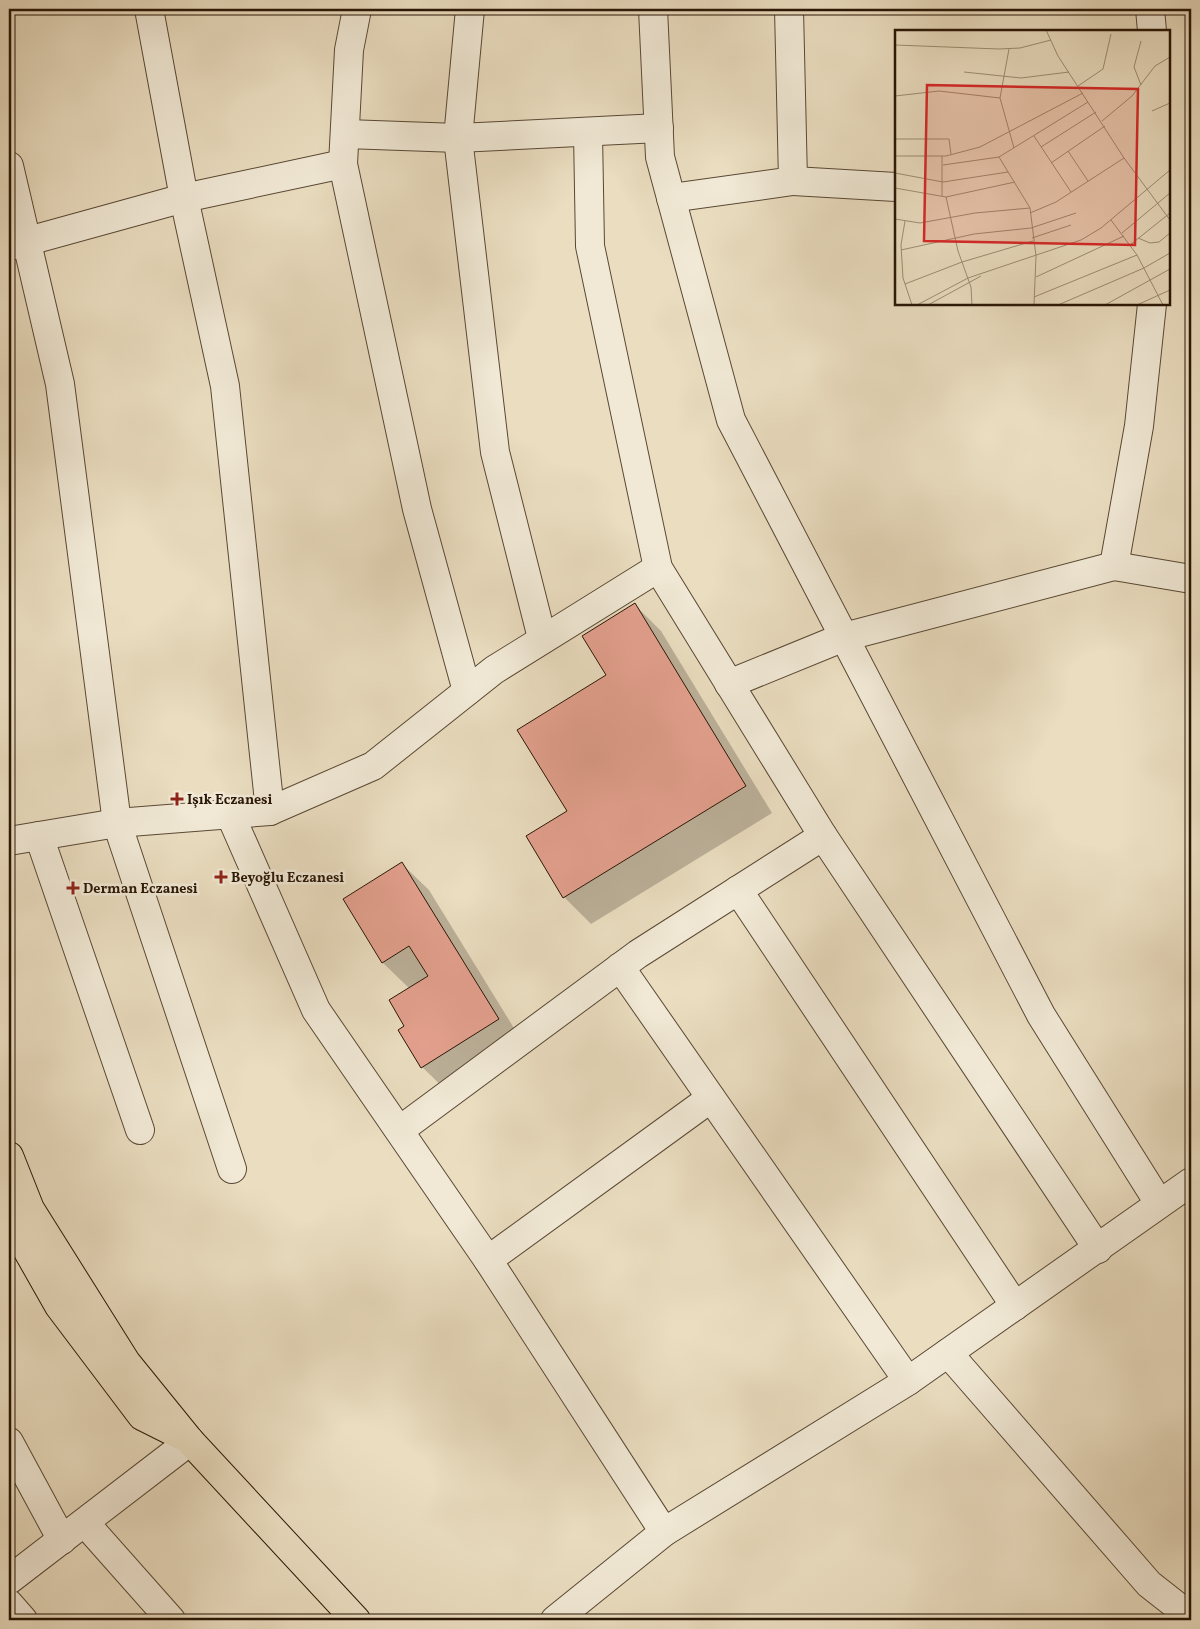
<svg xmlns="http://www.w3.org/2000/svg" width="1200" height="1629" font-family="Vollkorn,serif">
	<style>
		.shadow { fill: #0003 }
		.building { fill: #e3a08e; stroke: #291605 }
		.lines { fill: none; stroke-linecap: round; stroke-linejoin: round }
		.minor-casing { stroke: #594834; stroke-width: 30 }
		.major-casing { stroke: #291605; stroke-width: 30 }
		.minor { stroke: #f1e9d6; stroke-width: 28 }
		.major { stroke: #eaddc0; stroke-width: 28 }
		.poi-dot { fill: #8f2418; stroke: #f1e9d6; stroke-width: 2 }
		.labels { text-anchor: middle; stroke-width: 5; stroke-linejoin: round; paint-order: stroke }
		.poi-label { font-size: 14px; font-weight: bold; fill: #291605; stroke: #f1e9d6; text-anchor: start }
		.inset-road { fill: none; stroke: #9d8d75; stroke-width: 1 }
		.view { fill: #d62828; fill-opacity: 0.15; stroke: #d62828; stroke-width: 2.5 }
		.inset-edge { fill: none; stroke: #291605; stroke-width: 2.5 }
	</style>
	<rect width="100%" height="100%" fill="#eaddc0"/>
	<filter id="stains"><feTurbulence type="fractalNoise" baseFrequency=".004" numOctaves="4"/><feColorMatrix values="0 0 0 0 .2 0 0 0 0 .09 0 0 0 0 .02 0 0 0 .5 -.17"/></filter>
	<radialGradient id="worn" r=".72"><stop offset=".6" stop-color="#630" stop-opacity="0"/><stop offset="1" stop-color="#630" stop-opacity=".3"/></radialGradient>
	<g class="shadow">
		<path d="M 635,605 L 661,631 L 772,813 L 591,924 L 564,897 L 568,812 L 608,675 Z"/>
		<path d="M 402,864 L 429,890 L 525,1046 L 449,1093 L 422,1067 L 406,1026 L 410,989 L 383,963 L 345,900 Z"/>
	</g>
	<g class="building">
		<path d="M 635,603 L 746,786 L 563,898 L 526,836 L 567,811 L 517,730 L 606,675 L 582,636 Z"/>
		<path d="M 402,862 L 499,1019 L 421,1068 L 398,1030 L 404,1026 L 389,1000 L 428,976 L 409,946 L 382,963 L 343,899 Z"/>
	</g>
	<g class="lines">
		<g class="minor-casing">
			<g id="minor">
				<path d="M 149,9 L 184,198 L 225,386 L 270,811"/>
				<path d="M 357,9 L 349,50 L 343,164 L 417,509 L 467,691"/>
				<path d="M 470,9 L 458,138 L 495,452 L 542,638"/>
				<path d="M 653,9 L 660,157 L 731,420 L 1041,1015 L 1159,1203"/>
				<path d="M 1150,9 L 1152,31"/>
				<path d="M 588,133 L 590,246 L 658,568 L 823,836 L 1098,1249"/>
				<path d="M 346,134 L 458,138 L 659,128"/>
				<path d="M 9,166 L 60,384 L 117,823 L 232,1169"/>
				<path d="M 793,181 L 896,187"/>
				<path d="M 671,198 L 793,181 L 789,9"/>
				<path d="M 10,246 L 184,198 L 343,164"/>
				<path d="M 1114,566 L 1139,426 L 1152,304"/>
				<path d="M 729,684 L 844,637 L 1114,566 L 1191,579"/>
				<path d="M 230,814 L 316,1010 L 488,1260 L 664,1532"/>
				<path d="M 39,836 L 140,1130"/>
				<path d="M 9,841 L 117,823 L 270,811 L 373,766 L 494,670 L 658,568"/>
				<path d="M 738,890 L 1015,1306"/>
				<path d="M 620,967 L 908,1381"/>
				<path d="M 400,1130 L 638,954 L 823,836"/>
				<path d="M 488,1260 L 711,1098"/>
				<path d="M 948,1353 L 1149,1584 L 1191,1617"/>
				<path d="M 9,1442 L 62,1540"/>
				<path d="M 85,1523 L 171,1620"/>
				<path d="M 9,1580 L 190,1441"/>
				<path d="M 9,1604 L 23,1620"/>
				<path d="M 555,1620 L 664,1532 L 908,1381 L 1191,1182"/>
			</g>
		</g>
		<g class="major-casing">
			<g id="major">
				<path d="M 9,1156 L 30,1209 L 126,1362 L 190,1441 L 356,1620"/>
				<path d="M 9,1218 L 59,1306 L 142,1416 L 180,1435"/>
			</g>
		</g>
		<use href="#minor" class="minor"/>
		<use href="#major" class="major"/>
	</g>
	<g class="poi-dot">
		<path d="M174.5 791.5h5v5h5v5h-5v5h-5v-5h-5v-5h5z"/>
		<path d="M218.5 869.5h5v5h5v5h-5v5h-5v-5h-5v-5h5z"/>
		<path d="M70.5 880.5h5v5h5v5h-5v5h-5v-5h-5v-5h5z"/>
	</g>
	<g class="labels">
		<g class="poi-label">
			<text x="187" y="804">Işık Eczanesi</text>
			<text x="231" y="882">Beyoğlu Eczanesi</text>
			<text x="83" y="893">Derman Eczanesi</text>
		</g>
	</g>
	<g transform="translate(895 30)">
		<rect width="275" height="275" fill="#eaddc0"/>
		<path class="inset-road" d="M 151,0 L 163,26 L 229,128 L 275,190M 0,15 L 104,19 L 125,18 L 156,10M 114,19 L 105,68 L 119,118M 69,42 L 126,48 L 174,42M 246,55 L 239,37 L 246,11M 183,56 L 208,39 L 216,4M 0,66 L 44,61 L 105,68M 257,81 L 275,73M 207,91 L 237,66 L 260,36 L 275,27M 139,106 L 176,162M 0,109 L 54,109 L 56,124M 146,117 L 201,82M 173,121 L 193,151M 0,126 L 51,126 L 85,117 L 188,63M 47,126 L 47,166M 104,127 L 135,178 L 141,226M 156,133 L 210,96M 48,135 L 104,127 L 193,72M 0,143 L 48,152 L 113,142M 0,158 L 51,167 L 120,152M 51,167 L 63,221 L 76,257 L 77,275M 135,183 L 161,172 L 229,128M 0,189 L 25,193 L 80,183 L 135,178M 216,190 L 242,225 L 268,275M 10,191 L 6,215 L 8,248 L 17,275M 227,203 L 275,163M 137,208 L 176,195M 243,208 L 255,213 L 264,212 L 275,203M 235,215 L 275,183M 6,220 L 79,204 L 136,198 L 181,183M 141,247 L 229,206M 10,254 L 67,232 L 138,211M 139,267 L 242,225M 22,275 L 73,248 L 186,210 L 206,198 L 275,140M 33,275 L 86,246M 139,275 L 141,226M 163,275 L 249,238 L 275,223M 210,275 L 275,239M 242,275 L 275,260"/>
		<path class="view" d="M 32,55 L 243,59 L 240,215 L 29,211 Z"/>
		<rect width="275" height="275" class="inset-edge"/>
	</g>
	<rect width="1200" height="1629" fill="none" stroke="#eaddc0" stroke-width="30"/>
	<rect x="10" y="10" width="1180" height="1609" fill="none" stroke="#291605" stroke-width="2.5"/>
	<rect x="15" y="15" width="1170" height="1599" fill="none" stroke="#291605"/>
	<rect width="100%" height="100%" filter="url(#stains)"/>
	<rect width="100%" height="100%" fill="url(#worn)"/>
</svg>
